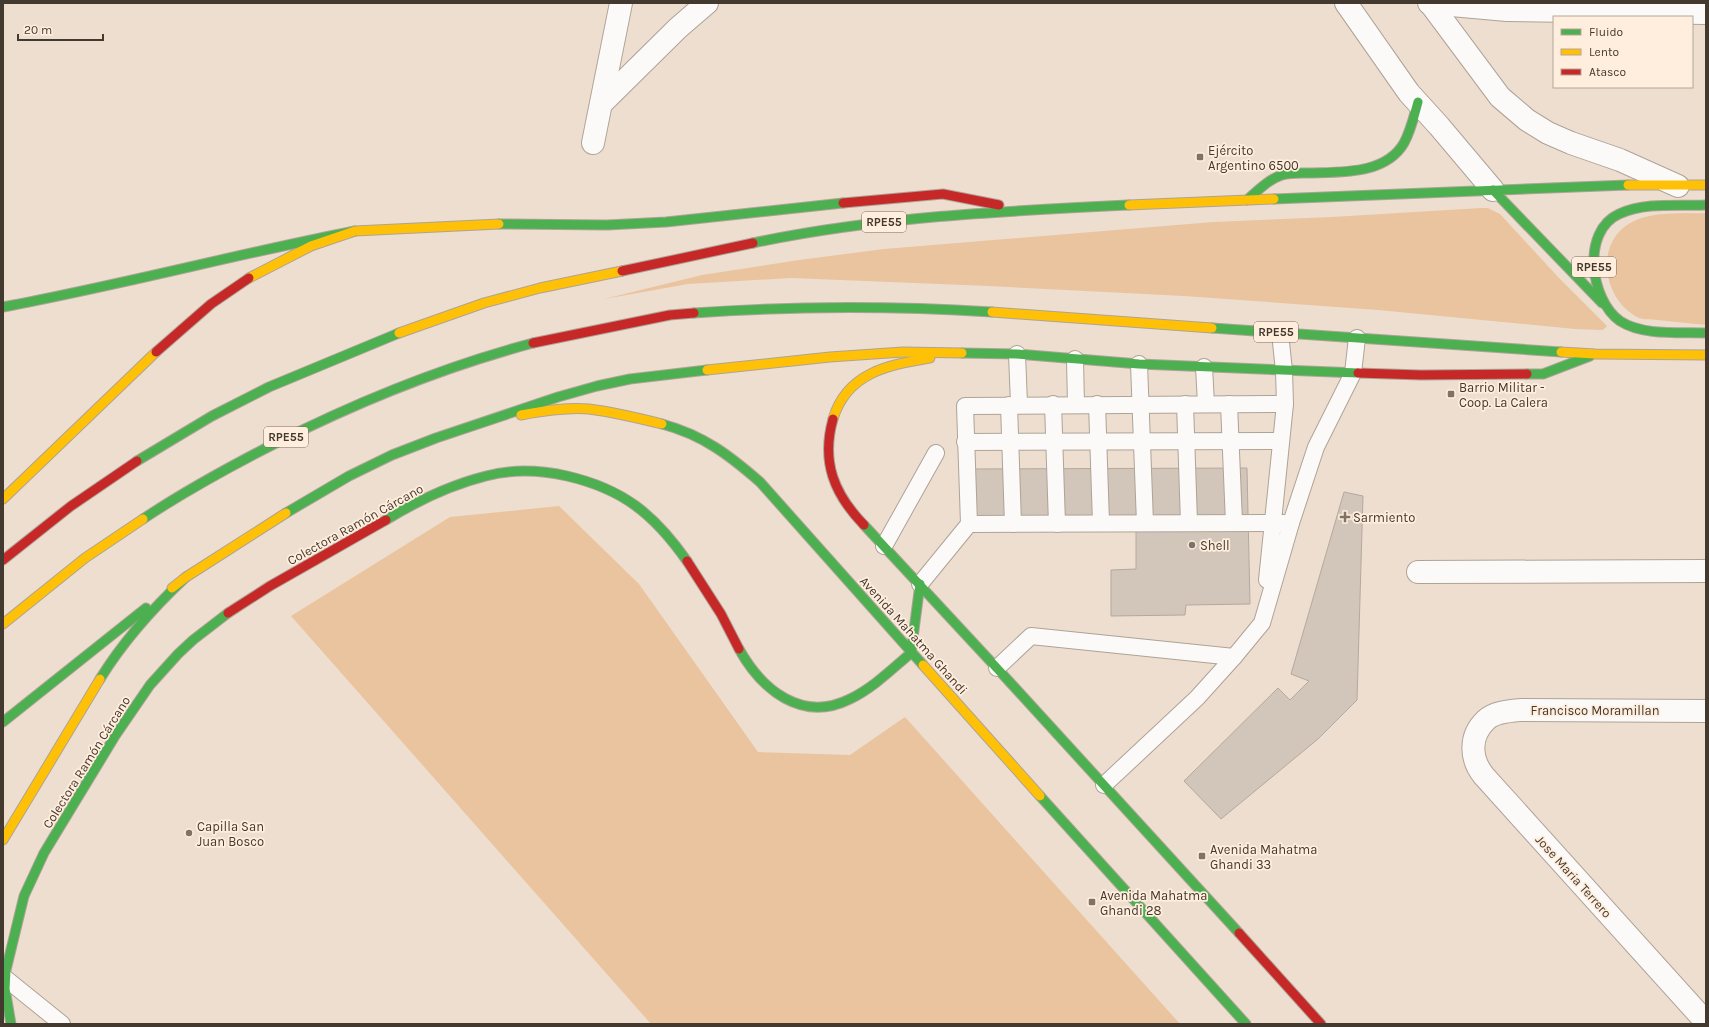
<svg xmlns="http://www.w3.org/2000/svg" width="1709" height="1027" font-family="Karla,sans-serif">
	<style>
		.green { fill: #eac49e }
		.building { fill: #d2c6ba; stroke: #b4a99e }
		.lines { fill: none; stroke-linecap: round; stroke-linejoin: round }
		.lane-casing { stroke: #aea397; stroke-width: 18 }
		.street-casing { stroke: #aea397; stroke-width: 24 }
		.fast-casing { stroke: #aea397; stroke-width: 11 }
		.slow-casing { stroke: #aea397; stroke-width: 11 }
		.jam-casing { stroke: #aea397; stroke-width: 11 }
		.lane { stroke: #fcfaf8; stroke-width: 16 }
		.street { stroke: #fcfaf8; stroke-width: 22 }
		.fast { stroke: #4caf50; stroke-width: 9 }
		.slow { stroke: #ffc107; stroke-width: 9 }
		.jam { stroke: #c62828; stroke-width: 9 }
		.poi-dot { fill: #7f7367; stroke: #fed; stroke-width: 1.5 }
		.labels { text-anchor: middle; stroke-width: 3.5; stroke-linejoin: round; paint-order: stroke }
		.shield { fill: #fed; stroke: #7c6f62; stroke-width: 1 }
		.shield-label { font-size: 12px; font-weight: bold; fill: #44392e }
		.poi-label { font-size: 13px; fill: #44392e; stroke: #fed; text-anchor: start }
		.street-label { font-size: 13px; fill: #44392e; stroke: #fed }
	</style>
	<rect width="100%" height="100%" fill="#edded0"/>
	<g class="green">
		<path d="M 1481,208 L 1488,208 L 1500,214 L 1559,278 L 1607,326 L 1603,330 L 1575,329 L 1378,310 L 1184,296 L 989,286 L 791,278 L 688,284 L 604,299 L 702,275 L 799,260 L 884,249 L 1213,222 L 1332,217 Z"/>
		<path d="M 1706,213 L 1706,325 C 1690,323 1674,322 1657,320 C 1652,319 1644,320 1639,318 C 1602,300 1593,240 1634,221 C 1655,211 1682,214 1706,213 Z"/>
		<path d="M 559,506 L 639,584 L 758,752 L 850,755 L 905,717 L 1180,1024 L 651,1024 L 291,616 L 450,517 Z"/>
	</g>
	<g class="building">
		<path d="M 1247,468 L 1250,604 L 1186,605 L 1185,615 L 1111,616 L 1111,570 L 1136,569 L 1136,522 L 972,521 L 971,469 Z"/>
		<path d="M 1344,492 L 1363,496 L 1357,700 L 1318,739 L 1221,819 L 1184,781 L 1278,688 L 1290,700 L 1309,681 L 1291,674 Z"/>
	</g>
	<g class="lines">
		<g class="lane-casing">
			<g id="lane">
				<path d="M 1017,354 L 1019,404"/>
				<path d="M 1075,359 L 1076,405"/>
				<path d="M 1139,364 L 1145,523"/>
				<path d="M 1204,367 L 1206,404"/>
				<path d="M 1053,404 L 1057,524"/>
				<path d="M 1097,404 L 1101,523"/>
				<path d="M 1185,404 L 1189,523"/>
				<path d="M 1229,404 L 1234,523"/>
				<path d="M 1009,405 L 1013,524"/>
				<path d="M 965,442 L 1281,441"/>
				<path d="M 969,524 L 1291,523"/>
				<path d="M 884,546 L 936,453"/>
				<path d="M 1267,580 L 1285,404 L 1284,371 L 1280,333"/>
				<path d="M 920,584 L 969,524 L 965,406 L 1285,404"/>
				<path d="M 1234,657 L 1262,623 L 1291,523 L 1316,447 L 1353,373 L 1357,338"/>
				<path d="M 997,668 L 1031,636 L 1234,657 L 1197,698 L 1104,785"/>
				<path d="M 5,978 L 62,1024"/>
			</g>
		</g>
		<g class="street-casing">
			<g id="street">
				<path d="M 1346,3 L 1409,93 L 1439,126 L 1493,190"/>
				<path d="M 1429,3 L 1507,10 L 1706,13"/>
				<path d="M 1430,3 L 1500,97 L 1527,120 L 1548,133 L 1571,143 L 1620,160 L 1678,186"/>
				<path d="M 601,104 L 678,28 L 707,3"/>
				<path d="M 593,143 L 621,3"/>
				<path d="M 1418,572 L 1706,571"/>
				<path d="M 1706,711 L 1521,710 C 1510,711 1494,712 1486,720 C 1469,736 1470,759 1484,776 L 1706,1022"/>
			</g>
		</g>
		<g class="fast-casing">
			<g id="fast">
				<path d="M 1493,190 L 1602,303"/>
				<path d="M 1274,199 L 1628,185"/>
				<path d="M 1247,200 C 1257,191 1269,179 1282,175 C 1292,172 1302,173 1312,173 C 1343,172 1386,174 1404,143 C 1411,130 1414,116 1418,102"/>
				<path d="M 1706,205 C 1678,206 1645,202 1619,214 C 1581,231 1590,300 1620,321 C 1643,336 1679,332 1706,333"/>
				<path d="M 499,224 L 607,225 L 666,222 L 843,203"/>
				<path d="M 753,243 C 876,217 1003,211 1129,205"/>
				<path d="M 3,307 C 121,285 237,254 355,231"/>
				<path d="M 694,313 C 793,306 893,306 992,312"/>
				<path d="M 1212,328 L 1561,352"/>
				<path d="M 962,353 L 1017,354 L 1139,364 L 1358,373"/>
				<path d="M 1527,374 L 1543,374 L 1590,356"/>
				<path d="M 662,424 C 703,435 729,455 760,482 L 923,665"/>
				<path d="M 137,461 L 212,416 L 269,387 L 399,333"/>
				<path d="M 286,513 L 349,476 L 392,455 L 436,438 L 558,397 L 597,386 L 630,379 L 707,370"/>
				<path d="M 143,519 C 185,491 229,467 274,444 C 357,402 443,367 533,343"/>
				<path d="M 386,520 C 417,501 450,485 486,476 C 512,469 540,470 567,476 C 623,489 654,514 687,561"/>
				<path d="M 864,525 L 1006,678 L 1239,933"/>
				<path d="M 739,649 C 762,690 802,723 850,699 C 873,688 892,669 911,653 L 920,584"/>
				<path d="M 100,679 C 124,640 153,608 186,577"/>
				<path d="M 3,722 L 146,608"/>
				<path d="M 1040,796 L 1246,1024"/>
				<path d="M 11,1024 L 5,989 L 6,970 L 24,896 L 44,853 L 115,736 L 150,685 L 178,654 L 193,640 L 228,613"/>
			</g>
		</g>
		<g class="slow-casing">
			<g id="slow">
				<path d="M 1628,185 L 1706,185"/>
				<path d="M 1129,205 L 1274,199"/>
				<path d="M 249,278 L 311,246 L 355,231 L 499,224"/>
				<path d="M 992,312 L 1212,328"/>
				<path d="M 399,333 L 484,303 L 540,288 L 622,271"/>
				<path d="M 1561,352 L 1595,354 L 1706,355"/>
				<path d="M 707,370 L 830,357 L 903,352 L 962,353"/>
				<path d="M 521,415 C 543,411 567,407 589,409 C 614,412 638,418 662,424"/>
				<path d="M 833,419 C 847,372 889,365 930,358"/>
				<path d="M 3,499 L 156,352"/>
				<path d="M 172,588 L 186,577 L 286,513"/>
				<path d="M 3,624 L 85,558 L 143,519"/>
				<path d="M 923,665 L 1040,796"/>
				<path d="M 3,840 L 100,679"/>
			</g>
		</g>
		<g class="jam-casing">
			<g id="jam">
				<path d="M 843,203 L 943,194 L 999,205"/>
				<path d="M 622,271 L 753,243"/>
				<path d="M 533,343 L 670,315 L 694,313"/>
				<path d="M 156,352 L 211,304 L 249,278"/>
				<path d="M 1358,373 L 1421,375 L 1527,374"/>
				<path d="M 833,419 C 821,462 834,494 864,525"/>
				<path d="M 3,560 L 71,506 L 137,461"/>
				<path d="M 687,561 L 721,614 L 739,649"/>
				<path d="M 228,613 L 270,586 L 386,520"/>
				<path d="M 1239,933 L 1321,1024"/>
			</g>
		</g>
		<use href="#lane" class="lane"/>
		<use href="#street" class="street"/>
		<use href="#fast" class="fast"/>
		<use href="#slow" class="slow"/>
		<use href="#jam" class="jam"/>
	</g>
	<g class="poi-dot">
		<rect x="1196" y="153" width="8" height="8" rx="2"/>
		<rect x="1447" y="390" width="8" height="8" rx="2"/>
		<path d="M1343 511h4v4h4v4h-4v4h-4v-4h-4v-4h4z"/>
		<circle cx="1192" cy="545" r="4"/>
		<circle cx="189" cy="833" r="4"/>
		<rect x="1198" y="852" width="8" height="8" rx="2"/>
		<rect x="1088" y="898" width="8" height="8" rx="2"/>
	</g>
	<g class="labels">
		<g class="shield">
			<rect x="862" y="212" width="44" height="20" rx="3"/>
			<rect x="1572" y="257" width="44" height="20" rx="3"/>
			<rect x="1254" y="322" width="44" height="20" rx="3"/>
			<rect x="264" y="427" width="44" height="20" rx="3"/>
		</g>
		<g class="shield-label">
			<text x="884" y="226">RPE55</text>
			<text x="1594" y="271">RPE55</text>
			<text x="1276" y="336">RPE55</text>
			<text x="286" y="441">RPE55</text>
		</g>
		<g class="poi-label">
			<text x="1208" y="155">Ejército<tspan x="1208" dy="15">Argentino 6500</tspan></text>
			<text x="1459" y="392">Barrio Militar -<tspan x="1459" dy="15">Coop. La Calera</tspan></text>
			<text x="1353" y="522">Sarmiento</text>
			<text x="1200" y="550">Shell</text>
			<text x="197" y="831">Capilla San<tspan x="197" dy="15">Juan Bosco</tspan></text>
			<text x="1210" y="854">Avenida Mahatma<tspan x="1210" dy="15">Ghandi 33</tspan></text>
			<text x="1100" y="900">Avenida Mahatma<tspan x="1100" dy="15">Ghandi 28</tspan></text>
		</g>
		<g class="street-label">
			<text transform="translate(355 524) rotate(-29)" y="5">Colectora Ramón Cárcano</text>
			<text transform="translate(914 635) rotate(48)" y="5">Avenida Mahatma Ghandi</text>
			<text x="1595" y="715">Francisco Moramillan</text>
			<text transform="translate(86 762) rotate(-58)" y="5">Colectora Ramón Cárcano</text>
			<text transform="translate(1574 876) rotate(48)" y="5">Jose Maria Terrero</text>
		</g>
	</g>
	<rect width="1709" height="1027" fill="none" stroke="#44392e" stroke-width="8"/>
	<rect x="1553" y="16" width="140" height="72" fill="#ffeedd" stroke="#b4a697"/>
	<rect x="1561" y="29" width="20" height="6" fill="#4caf50" stroke="#b4a697"/>
	<text x="1589" y="36" font-size="12" fill="#44392e">Fluido</text>
	<rect x="1561" y="49" width="20" height="6" fill="#ffc107" stroke="#b4a697"/>
	<text x="1589" y="56" font-size="12" fill="#44392e">Lento</text>
	<rect x="1561" y="69" width="20" height="6" fill="#c62828" stroke="#b4a697"/>
	<text x="1589" y="76" font-size="12" fill="#44392e">Atasco</text>
	<path d="M18 34v6h85v-6" fill="none" stroke="#44392e" stroke-width="2"/>
	<text x="24" y="34" font-size="12" fill="#44392e" stroke="#ffeedd" stroke-width="3" paint-order="stroke">20 m</text>
</svg>
